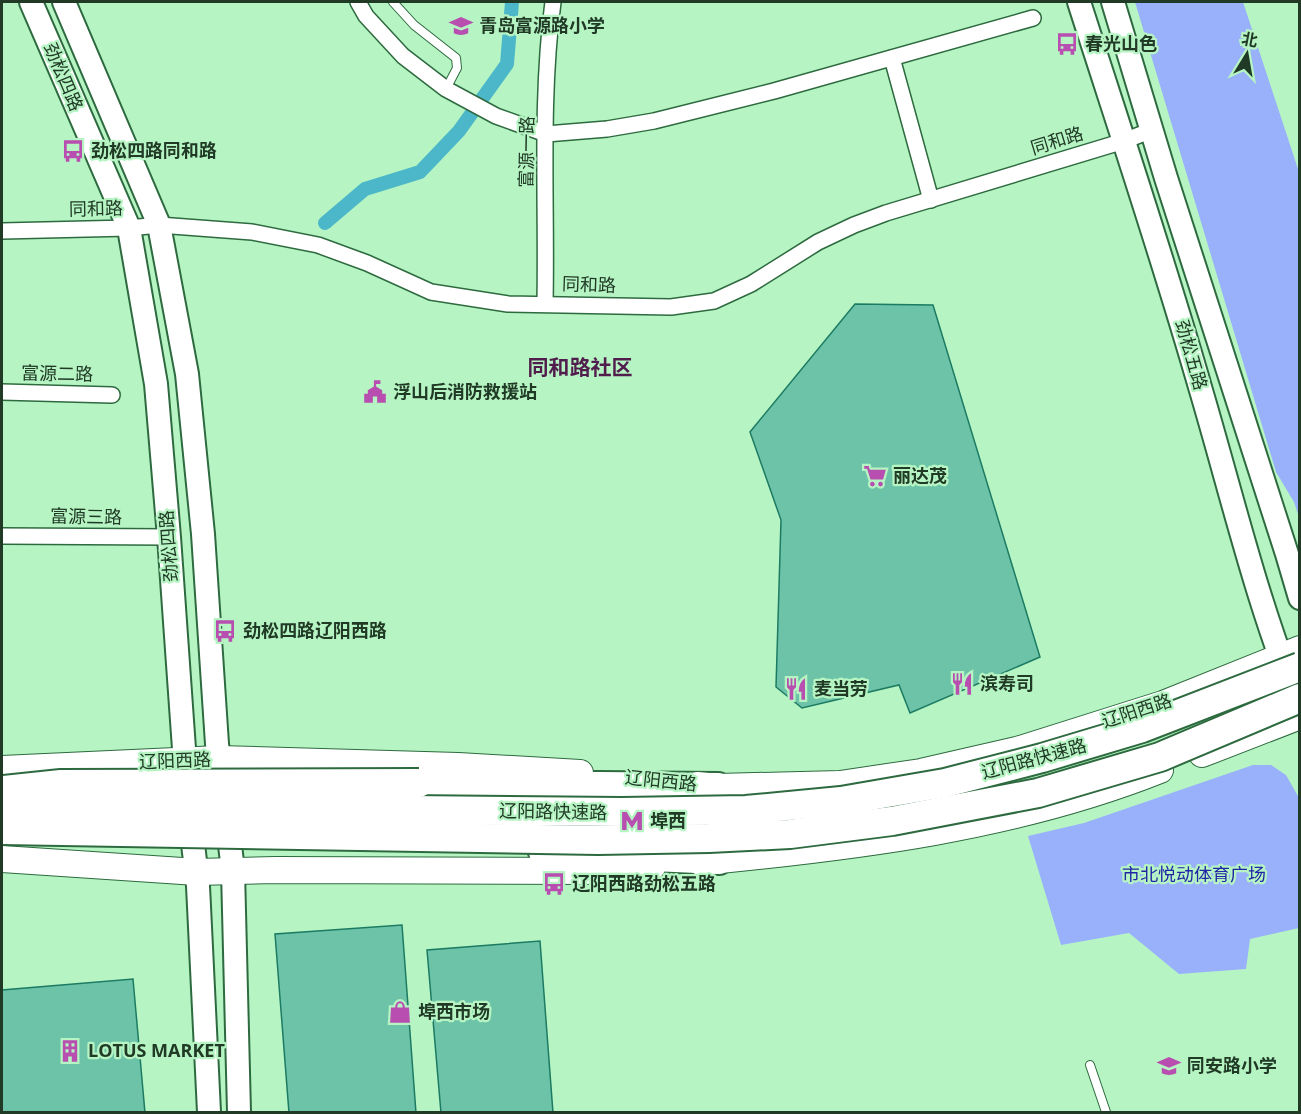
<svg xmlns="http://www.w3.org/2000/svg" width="1301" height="1114" font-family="'Open Sans','Noto Sans SC',sans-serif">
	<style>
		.green { fill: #99b0fb }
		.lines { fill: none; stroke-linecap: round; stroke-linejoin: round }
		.canal { stroke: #4cb7c9; stroke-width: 14 }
		.building { fill: #6dc3a7; stroke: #1c7b62; stroke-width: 1.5 }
		.lane-casing { stroke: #2e6a3f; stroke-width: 10 }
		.street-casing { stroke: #2e6a3f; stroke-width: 18 }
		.secondary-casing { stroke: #2e6a3f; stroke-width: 26 }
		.primary-casing { stroke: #2e6a3f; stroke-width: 28 }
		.highway-casing { stroke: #2e6a3f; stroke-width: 32 }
		.lane { stroke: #fff; stroke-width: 8 }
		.street { stroke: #fff; stroke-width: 15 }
		.secondary { stroke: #fff; stroke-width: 22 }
		.primary { stroke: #fff; stroke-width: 26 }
		.highway { stroke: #fff; stroke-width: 28 }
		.highway-bridge-casing { stroke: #2e6a3f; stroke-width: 32; stroke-linecap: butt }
		.highway-bridge { stroke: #fff; stroke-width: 28 }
		.labels { text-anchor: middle; stroke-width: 4.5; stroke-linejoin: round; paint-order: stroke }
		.poi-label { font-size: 18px; font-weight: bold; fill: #203a26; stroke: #b6f5c3; text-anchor: start }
		.street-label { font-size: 18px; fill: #203a26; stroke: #b6f5c3 }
		.park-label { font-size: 18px; fill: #2125a5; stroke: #b6f5c3 }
		.quarter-label { font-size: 21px; font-weight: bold; fill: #501d4c; stroke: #b6f5c3 }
	</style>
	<rect width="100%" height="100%" fill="#b6f5c3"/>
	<g class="green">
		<path d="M 1135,2 L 1243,2 L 1299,172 L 1299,517 L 1294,502 L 1276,472 Z"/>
		<path d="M 1253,765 L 1271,765 L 1286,775 L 1299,798 L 1299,928 L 1250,939 L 1246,969 L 1179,974 L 1129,933 L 1061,945 L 1028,836 L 1084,823 Z"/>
	</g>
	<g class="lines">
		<path class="canal" d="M 325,223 L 365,189 L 420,172 L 459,131 L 507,64 L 512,2"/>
	</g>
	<g class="building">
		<path d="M 855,304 L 933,305 L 1040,657 L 910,713 L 899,685 L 802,708 L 776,687 L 781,520 L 750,432 Z"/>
		<path d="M 402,925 L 416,1113 L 289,1113 L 275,934 Z"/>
		<path d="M 540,941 L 553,1113 L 441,1113 L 427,950 Z"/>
		<path d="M 133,979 L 145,1113 L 2,1113 L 2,990 Z"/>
	</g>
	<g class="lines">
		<g class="lane-casing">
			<g id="lane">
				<path d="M 393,2 L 414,25 L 456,58 L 457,68 L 446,89"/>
				<path d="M 1090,1065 L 1106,1112"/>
			</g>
		</g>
		<g class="street-casing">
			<g id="street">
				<path d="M 358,2 L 366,16 L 403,56 L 446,89 L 496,116 L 546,134 L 607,129 L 654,121 L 774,91 L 1033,18"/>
				<path d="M 892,58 L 931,200"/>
				<path d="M 2,231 L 129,228 L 159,225 L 252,232 L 318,245 L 367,263 L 431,292 L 508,304 L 671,307 L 714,301 L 751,284 L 818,242 L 854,225 L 886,213 L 1124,141 L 1152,130"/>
				<path d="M 545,303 C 547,203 540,101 553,2"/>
				<path d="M 2,392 L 112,395"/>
				<path d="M 2,536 L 169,537"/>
			</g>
		</g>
		<g class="secondary-casing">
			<g id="secondary">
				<path d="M 31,2 L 129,228 L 156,384 L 169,537 L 186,777"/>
				<path d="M 64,2 L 159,225 L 187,374 L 203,534 L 217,744 L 221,775"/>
				<path d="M 1079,2 C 1120,130 1163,258 1200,387 C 1232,495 1257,604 1300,708"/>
				<path d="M 1113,2 L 1166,178 L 1287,554 L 1300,598"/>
				<path d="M 190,819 L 198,886 L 209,1112"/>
				<path d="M 227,819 L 233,871 L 239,1112"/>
			</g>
		</g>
		<g class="primary-casing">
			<g id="primary">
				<path d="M 1202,754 L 1300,716"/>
				<path d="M 2,769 L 219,759 L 458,766 L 580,773"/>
				<path d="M 697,785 L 718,787 L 840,784 L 921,772 L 1017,750 L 1163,704 L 1300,649"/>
				<path d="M 2,859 L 197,872 L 276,870 L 610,871 L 652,867"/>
				<path d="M 700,862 C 855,847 1014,828 1160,770"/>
			</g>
		</g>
		<g class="highway-casing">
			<g id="highway">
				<path d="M 419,783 L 484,785 L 718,787"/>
				<path d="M 543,852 L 719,860"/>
			</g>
		</g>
		<use href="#lane" class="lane"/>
		<use href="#street" class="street"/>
		<use href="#secondary" class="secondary"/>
		<use href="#primary" class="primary"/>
		<use href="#highway" class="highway"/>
		<g class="highway-bridge-casing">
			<g id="highway-bridge">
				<path d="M 4,790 L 61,784 L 419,783"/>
				<path d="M 2,806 L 622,812 L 746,810 L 841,801 L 945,783 L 1042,758 L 1142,728 L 1300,667"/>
				<path d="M 2,830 L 598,840 L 709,838 L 790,834 L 892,821 L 1038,793 L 1160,757 L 1300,698"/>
			</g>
		</g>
		<use href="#highway-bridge" class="highway-bridge"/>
	</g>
	<defs>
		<g id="school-bare" transform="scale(1.8)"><path d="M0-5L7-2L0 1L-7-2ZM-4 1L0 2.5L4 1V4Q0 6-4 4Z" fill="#b84eb0" stroke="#b6f5c3" stroke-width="2.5" paint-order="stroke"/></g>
		<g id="bus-bare" transform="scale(1.8)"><path d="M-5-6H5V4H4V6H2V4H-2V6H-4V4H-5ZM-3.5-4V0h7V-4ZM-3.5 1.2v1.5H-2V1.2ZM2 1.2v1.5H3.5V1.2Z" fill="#b84eb0" stroke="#b6f5c3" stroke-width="2.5" paint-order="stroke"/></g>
		<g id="civic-bare" transform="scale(1.8)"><path d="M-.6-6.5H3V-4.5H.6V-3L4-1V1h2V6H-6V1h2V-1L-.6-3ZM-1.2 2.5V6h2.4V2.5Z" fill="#b84eb0" stroke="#b6f5c3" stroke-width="2.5" paint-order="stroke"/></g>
		<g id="supermarket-bare" transform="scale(1.8)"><path d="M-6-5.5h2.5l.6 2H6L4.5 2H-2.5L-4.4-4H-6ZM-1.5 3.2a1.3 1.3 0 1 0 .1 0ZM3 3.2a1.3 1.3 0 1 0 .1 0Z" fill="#b84eb0" stroke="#b6f5c3" stroke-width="2.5" paint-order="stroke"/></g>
		<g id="restaurant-bare" transform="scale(1.8)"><path d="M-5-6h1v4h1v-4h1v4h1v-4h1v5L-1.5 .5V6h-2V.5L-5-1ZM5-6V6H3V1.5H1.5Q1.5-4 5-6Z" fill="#b84eb0" stroke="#b6f5c3" stroke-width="2.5" paint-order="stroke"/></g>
		<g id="metro-bare" transform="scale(1.8)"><path d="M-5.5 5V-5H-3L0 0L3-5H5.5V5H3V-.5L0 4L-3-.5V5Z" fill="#b84eb0" stroke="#b6f5c3" stroke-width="2.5" paint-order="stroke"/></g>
		<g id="shop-bare" transform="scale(1.8)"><path d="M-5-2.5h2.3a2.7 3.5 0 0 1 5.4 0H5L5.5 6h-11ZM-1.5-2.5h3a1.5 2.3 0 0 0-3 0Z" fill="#b84eb0" stroke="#b6f5c3" stroke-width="2.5" paint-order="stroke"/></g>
		<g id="building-bare" transform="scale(1.8)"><path d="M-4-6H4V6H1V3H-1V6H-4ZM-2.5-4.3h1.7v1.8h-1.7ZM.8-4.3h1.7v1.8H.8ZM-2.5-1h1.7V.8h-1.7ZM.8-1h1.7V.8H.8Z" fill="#b84eb0" stroke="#b6f5c3" stroke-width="2.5" paint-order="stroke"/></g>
	</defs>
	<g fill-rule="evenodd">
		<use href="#school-bare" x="461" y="26"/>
		<use href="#bus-bare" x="1067" y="44"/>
		<use href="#bus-bare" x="73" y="151"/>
		<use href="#civic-bare" x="375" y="392"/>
		<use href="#supermarket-bare" x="875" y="476"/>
		<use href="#bus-bare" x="225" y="631"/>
		<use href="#restaurant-bare" x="962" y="684"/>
		<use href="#restaurant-bare" x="796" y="689"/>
		<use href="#metro-bare" x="632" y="821"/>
		<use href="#bus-bare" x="554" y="884"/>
		<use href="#shop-bare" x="400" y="1012"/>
		<use href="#building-bare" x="70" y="1051"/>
		<use href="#school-bare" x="1169" y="1066"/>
	</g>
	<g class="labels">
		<g class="poi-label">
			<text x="479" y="32">青岛富源路小学</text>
			<text x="1085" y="50">春光山色</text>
			<text x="91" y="157">劲松四路同和路</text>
			<text x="393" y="398">浮山后消防救援站</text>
			<text x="893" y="482">丽达茂</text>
			<text x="243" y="637">劲松四路辽阳西路</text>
			<text x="980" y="690">滨寿司</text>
			<text x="814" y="695">麦当劳</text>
			<text x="650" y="827">埠西</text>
			<text x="572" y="890">辽阳西路劲松五路</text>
			<text x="418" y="1018">埠西市场</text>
			<text x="88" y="1057">LOTUS MARKET</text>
			<text x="1187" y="1072">同安路小学</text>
		</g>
		<g class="street-label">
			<text transform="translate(63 77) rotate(67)" y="6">劲松四路</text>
			<text transform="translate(1057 141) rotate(-17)" y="6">同和路</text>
			<text transform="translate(527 152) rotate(-89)" y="6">富源一路</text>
			<text transform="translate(96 209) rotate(-1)" y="6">同和路</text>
			<text transform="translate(589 285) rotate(2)" y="6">同和路</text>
			<text transform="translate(1191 355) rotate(74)" y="6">劲松五路</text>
			<text transform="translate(57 374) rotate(1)" y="6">富源二路</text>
			<text transform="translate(86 517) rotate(1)" y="6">富源三路</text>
			<text transform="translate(169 546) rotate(-94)" y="6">劲松四路</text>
			<text transform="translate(1137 711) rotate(-18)" y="6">辽阳西路</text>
			<text transform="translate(1034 759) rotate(-15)" y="6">辽阳路快速路</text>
			<text transform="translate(175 761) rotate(-2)" y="6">辽阳西路</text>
			<text transform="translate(661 781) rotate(6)" y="6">辽阳西路</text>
			<text transform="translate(553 812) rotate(1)" y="6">辽阳路快速路</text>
		</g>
		<g class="park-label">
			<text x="1194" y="881">市北悦动体育广场</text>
		</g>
		<g class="quarter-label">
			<text x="580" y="375">同和路社区</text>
		</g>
	</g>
	<rect width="1301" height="1114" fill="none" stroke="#203a26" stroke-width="6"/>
	<g transform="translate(1247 54) rotate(11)" stroke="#b6f5c3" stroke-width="4.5" paint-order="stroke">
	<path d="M0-4.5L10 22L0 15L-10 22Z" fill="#203a26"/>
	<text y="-9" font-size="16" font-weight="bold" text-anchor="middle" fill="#203a26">北</text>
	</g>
</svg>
